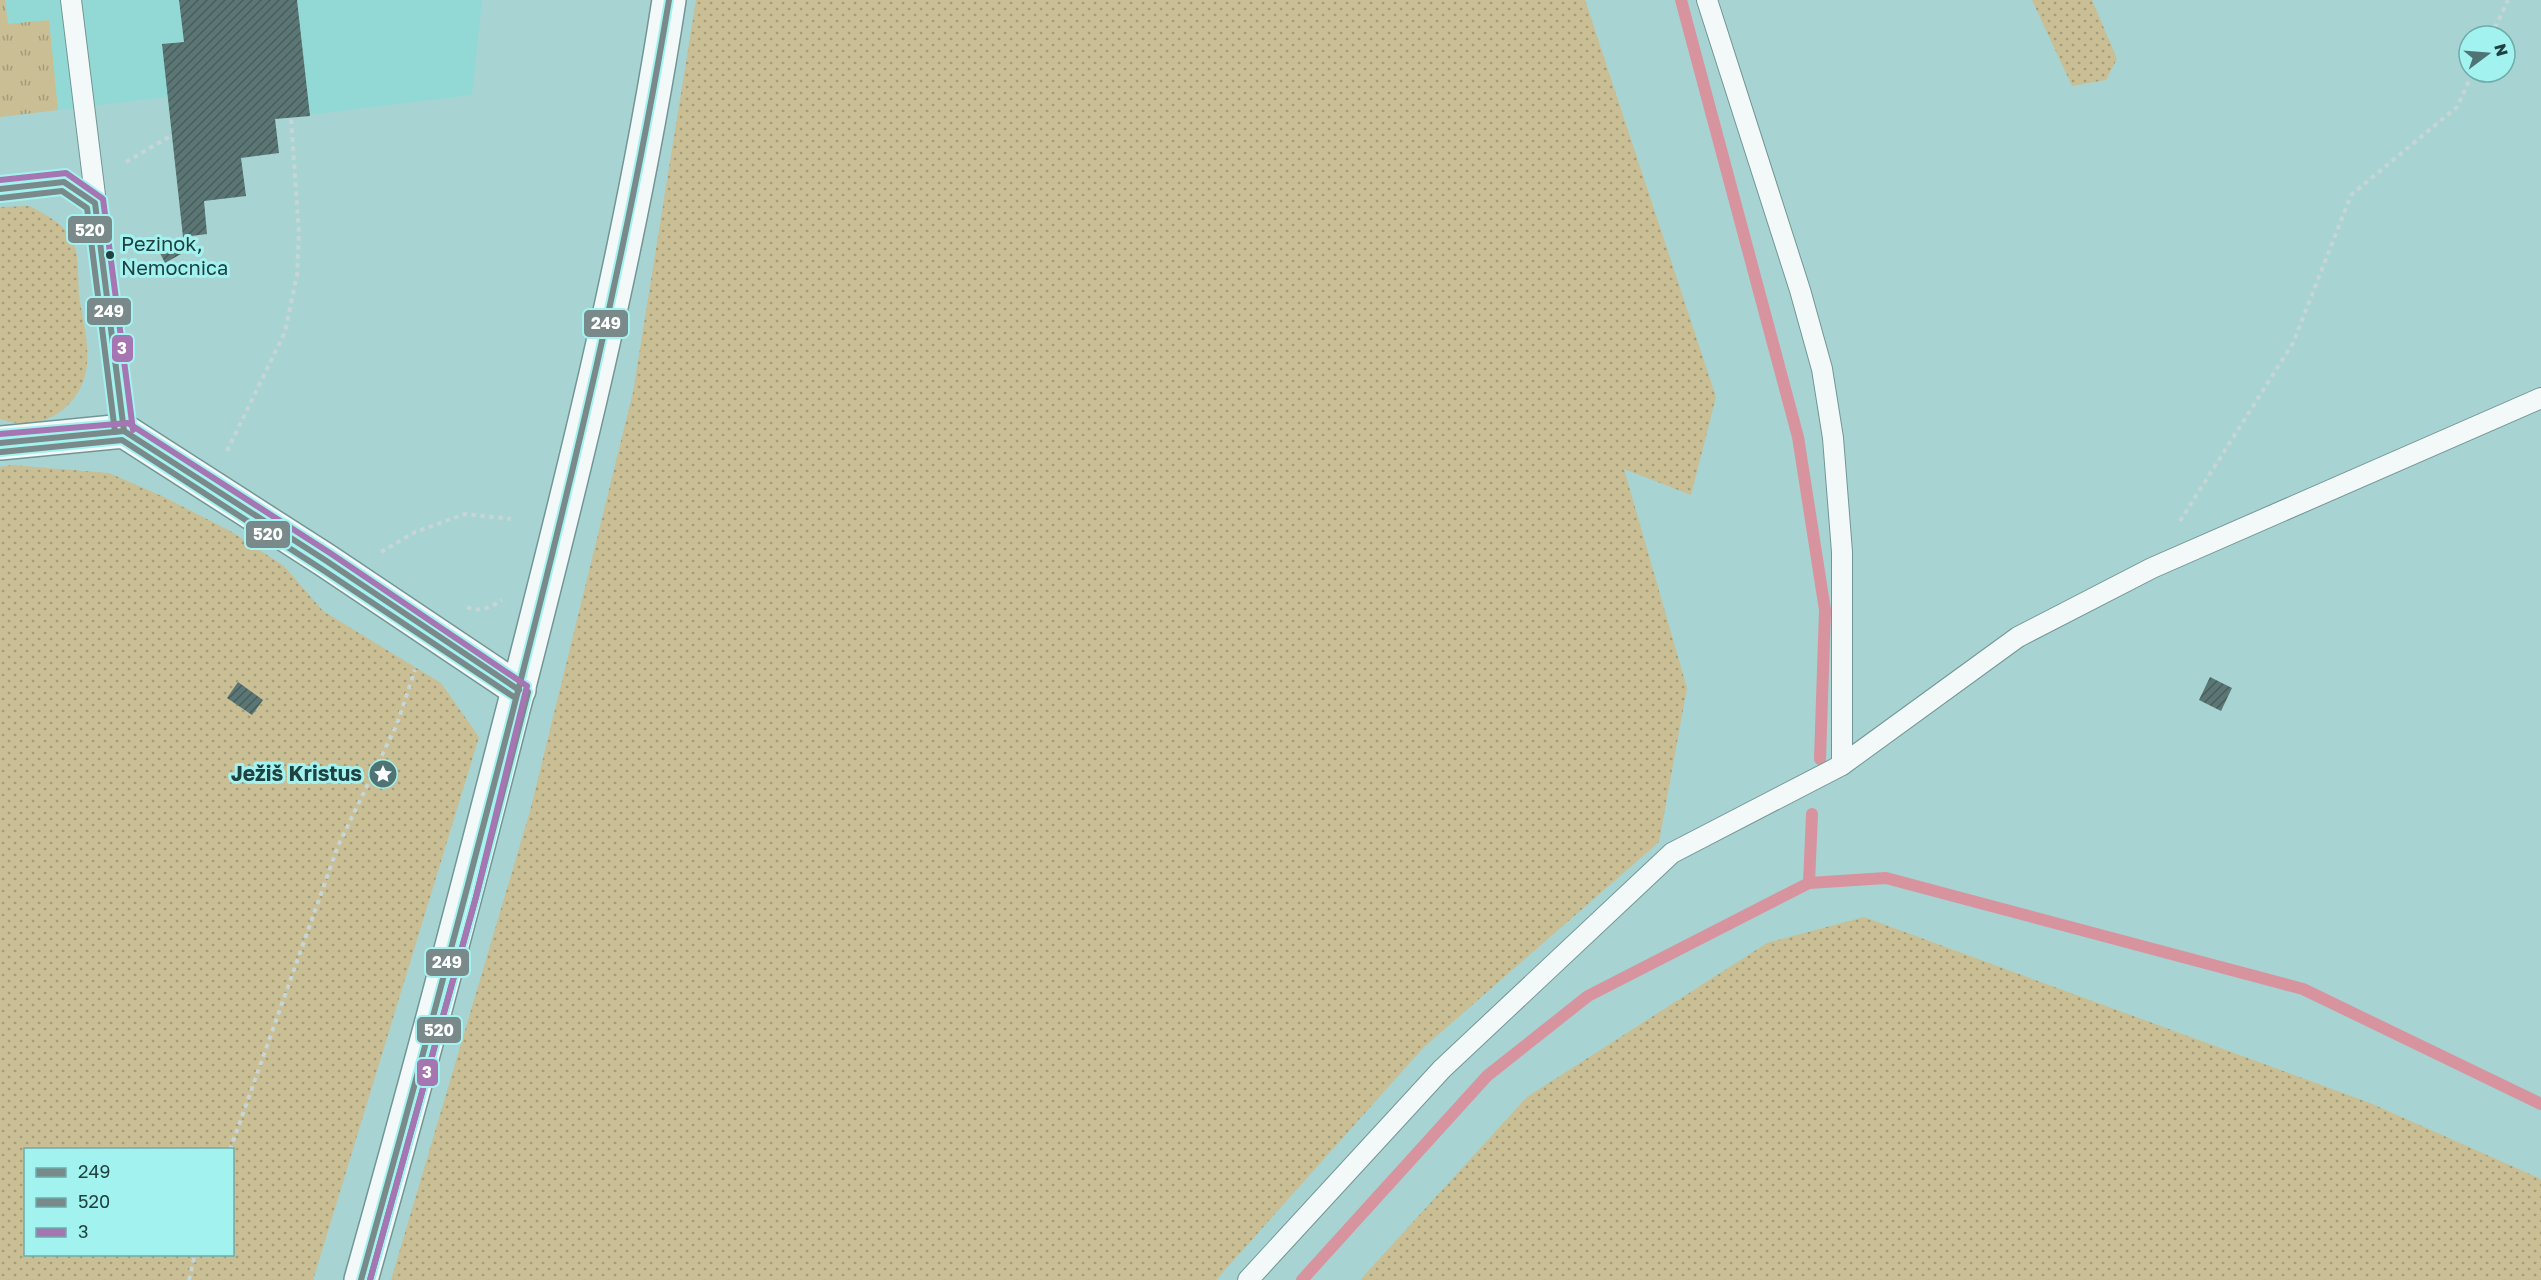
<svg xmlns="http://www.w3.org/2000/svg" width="2541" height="1280" font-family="'Golos Text',sans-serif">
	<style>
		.built { fill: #92d9d6 }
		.grass { fill: url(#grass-dots); fill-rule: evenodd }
		.park { fill: url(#park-tufts) }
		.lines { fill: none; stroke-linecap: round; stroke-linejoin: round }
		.stream { stroke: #d7949e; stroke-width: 12 }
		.building { fill: url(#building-hatch) }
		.service-casing { stroke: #729695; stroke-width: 22 }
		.minor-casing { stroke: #729695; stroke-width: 36 }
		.secondary-casing { stroke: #729695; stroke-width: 36 }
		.path { stroke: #c6d5d5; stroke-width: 4; stroke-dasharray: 4.5 4.5; stroke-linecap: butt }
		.service { stroke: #f2f9f8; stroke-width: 20 }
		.minor { stroke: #f2f9f8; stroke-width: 33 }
		.secondary { stroke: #f2f9f8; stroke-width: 33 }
		.bus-1-casing { stroke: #a2f3f0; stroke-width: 10 }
		.bus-2-casing { stroke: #a2f3f0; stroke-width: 10 }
		.bus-3-casing { stroke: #a2f3f0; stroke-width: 10 }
		.bus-1 { stroke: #7a8a8a; stroke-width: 6 }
		.bus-2 { stroke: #7a8a8a; stroke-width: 6 }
		.bus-3 { stroke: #a576b1; stroke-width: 6 }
		.bus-dot { fill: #1f4140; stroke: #a2f3f0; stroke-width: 2 }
		.labels { text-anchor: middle; stroke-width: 6; stroke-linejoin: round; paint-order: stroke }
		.bus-label { font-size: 20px; fill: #1f4140; stroke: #a2f3f0; text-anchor: start }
		.poi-label { font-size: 21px; font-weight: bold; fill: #1f4140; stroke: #a2f3f0; text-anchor: end }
		.line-badge { stroke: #a2f3f0; stroke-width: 2 }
		.badge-label { font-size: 16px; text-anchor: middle; font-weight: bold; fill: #fff }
	</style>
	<defs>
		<pattern id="grass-dots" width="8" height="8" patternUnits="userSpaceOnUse" patternTransform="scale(1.5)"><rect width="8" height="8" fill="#c9be94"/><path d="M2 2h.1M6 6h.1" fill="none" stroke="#a39c7a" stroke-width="1.8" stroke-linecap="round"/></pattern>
		<pattern id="park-tufts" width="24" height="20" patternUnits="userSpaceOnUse" patternTransform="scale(1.5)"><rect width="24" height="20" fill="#c9be94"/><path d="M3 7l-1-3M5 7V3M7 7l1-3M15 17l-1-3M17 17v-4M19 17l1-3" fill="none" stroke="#a39c7a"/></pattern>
		<pattern id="building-hatch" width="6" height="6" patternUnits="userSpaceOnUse" patternTransform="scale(1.5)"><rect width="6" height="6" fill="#5b7674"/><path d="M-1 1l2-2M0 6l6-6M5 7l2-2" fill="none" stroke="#465e5c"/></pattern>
	</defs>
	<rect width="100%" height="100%" fill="#a7d4d2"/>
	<path class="built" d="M 0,0 L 482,0 L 472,95 L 275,119 L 279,153 L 241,158 L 246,196 L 204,201 L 175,156 L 167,97 L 0,117 Z"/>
	<g class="grass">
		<path d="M 696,0 L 1585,0 L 1716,397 L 1691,495 L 1624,469 L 1687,688 L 1659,842 L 1423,1048 L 1216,1280 L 391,1280 L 530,811 L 633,392 Z"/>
		<path d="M 2032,0 L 2092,0 L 2117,59 L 2106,80 L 2072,86 Z"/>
		<path d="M 29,206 C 45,214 67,225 74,244 C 79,259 78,279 79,295 C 82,317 89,342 87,364 C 83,408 41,434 0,419 L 0,207 Z"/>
		<path d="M 12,465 L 109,473 L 164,497 L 232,532 L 284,566 L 323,611 L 441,683 L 479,737 L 313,1280 L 0,1280 L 0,467 ZM 26,1150 L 232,1150 L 232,1254 L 26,1254 Z"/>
		<path d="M 1864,917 L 2370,1103 L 2541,1179 L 2541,1280 L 1360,1280 L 1527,1097 L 1767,943 Z"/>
	</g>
	<path class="park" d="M 0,0 L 5,0 L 8,24 L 49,20 L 58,110 L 0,117 Z"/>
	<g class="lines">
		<g class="stream">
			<path d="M 1681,0 L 1798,437 L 1825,610 L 1820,759"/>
			<path d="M 1809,883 L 1812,814"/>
			<path d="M 1302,1280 L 1487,1076 L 1588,996 L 1809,883 L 1886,878 L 2303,989 L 2541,1104"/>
		</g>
	</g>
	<g class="building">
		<path d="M 179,0 L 297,0 L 310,116 L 275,119 L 279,153 L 241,158 L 246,196 L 204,201 L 207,234 L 183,237 L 162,44 L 184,42 Z"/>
		<path d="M 174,240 L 181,254 L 165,263 L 158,249 Z"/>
		<path d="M 2210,677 L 2232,688 L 2221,711 L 2199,700 Z"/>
		<path d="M 238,682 L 263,700 L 252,715 L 227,698 Z"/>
	</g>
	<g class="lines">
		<g class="service-casing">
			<g id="service">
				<path d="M 71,0 L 124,431"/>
				<path d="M 1707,0 L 1800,290 L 1822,369 L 1833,438 L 1842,552 L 1842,765"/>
				<path d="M 0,189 L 64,182 L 95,203"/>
				<path d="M 1248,1280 L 1442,1069 L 1672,853 L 1842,765 L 2018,637 L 2152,568 L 2541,398"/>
			</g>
		</g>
		<g class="minor-casing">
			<path id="minor" d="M 0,443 L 124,431 L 325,560 L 519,690"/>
		</g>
		<g class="secondary-casing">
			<path id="secondary" d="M 361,1280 C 412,1099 460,918 506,737 C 569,493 631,248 669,0"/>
		</g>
		<g class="path">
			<path d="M 2491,36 L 2508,0"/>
			<path d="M 126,162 L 172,135"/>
			<path d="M 227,451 L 285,332 L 297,275 L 299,234 L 291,118"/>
			<path d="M 2180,521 L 2293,343 L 2351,195 L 2457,107 L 2473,72"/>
			<path d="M 381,552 L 415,532 L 465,514 L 511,519"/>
			<path d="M 467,607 C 480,613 491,607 502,600"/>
			<path d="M 374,766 L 381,771"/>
			<path d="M 230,1150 L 338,846 L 397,724 L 415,670"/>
			<path d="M 189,1280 L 195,1254"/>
		</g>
		<use href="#service" class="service"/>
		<use href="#minor" class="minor"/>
		<use href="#secondary" class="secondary"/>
		<g class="bus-1-casing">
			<g id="bus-1">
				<path d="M 0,189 L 64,182 L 95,203 L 124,431"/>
				<path d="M 0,443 L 124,431 L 325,560 L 519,690"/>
				<path d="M 361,1280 C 412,1097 461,914 508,730 C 570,488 628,246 669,0"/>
			</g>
		</g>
		<g class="bus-2-casing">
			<g id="bus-2">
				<path d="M 1,198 L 62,191 L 87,208 L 115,432"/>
				<path d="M 1,452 L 122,440 L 320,568 L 514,697"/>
				<path d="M 370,1280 L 476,897 L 528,692"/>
			</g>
		</g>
		<g class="bus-3-casing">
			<g id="bus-3">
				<path d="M 0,180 L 66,173 L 103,199 L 133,430"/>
				<path d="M 0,434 L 128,423 L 330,553 L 527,686 L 476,897 L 370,1280"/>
			</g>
		</g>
		<use href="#bus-1" class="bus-1"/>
		<use href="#bus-2" class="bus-2"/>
		<use href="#bus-3" class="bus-3"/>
	</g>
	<defs>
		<g id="sight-disc" transform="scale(1.5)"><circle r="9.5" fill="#4f7473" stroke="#a2f3f0"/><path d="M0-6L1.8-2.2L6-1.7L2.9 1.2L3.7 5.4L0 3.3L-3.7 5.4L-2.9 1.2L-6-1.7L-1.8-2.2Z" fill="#fff"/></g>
	</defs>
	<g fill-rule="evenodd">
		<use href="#sight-disc" x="383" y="774"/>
	</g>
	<circle class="bus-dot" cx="110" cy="255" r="5"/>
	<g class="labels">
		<g class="bus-label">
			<text x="121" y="251">Pezinok,<tspan x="121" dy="24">Nemocnica</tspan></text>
		</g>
		<g class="poi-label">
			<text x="362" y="781">Ježiš Kristus</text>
		</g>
	</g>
	<g class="line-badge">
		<rect x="67" y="215" width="46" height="29" rx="6" fill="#7a8a8a"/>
		<rect x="86" y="297" width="46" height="29" rx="6" fill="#7a8a8a"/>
		<rect x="583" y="309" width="46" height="29" rx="6" fill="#7a8a8a"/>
		<rect x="111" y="334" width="23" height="29" rx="6" fill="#a576b1"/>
		<rect x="245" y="520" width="46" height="29" rx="6" fill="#7a8a8a"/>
		<rect x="425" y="948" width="45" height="29" rx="6" fill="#7a8a8a"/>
		<rect x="416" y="1016" width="46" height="28" rx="6" fill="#7a8a8a"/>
		<rect x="416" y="1058" width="23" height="29" rx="6" fill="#a576b1"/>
	</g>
	<g class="badge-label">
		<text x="90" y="236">520</text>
		<text x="109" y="317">249</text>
		<text x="606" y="329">249</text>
		<text x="122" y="354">3</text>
		<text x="268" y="540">520</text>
		<text x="447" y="968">249</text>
		<text x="439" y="1036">520</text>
		<text x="427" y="1078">3</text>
	</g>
	<rect x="24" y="1148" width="210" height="108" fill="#a2f3f0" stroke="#6eacaa" stroke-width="1.5"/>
	<rect x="36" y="1168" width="30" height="9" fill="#7a8a8a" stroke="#6eacaa" stroke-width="1.5"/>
	<text x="78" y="1178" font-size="18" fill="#1f4140">249</text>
	<rect x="36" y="1198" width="30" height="9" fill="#7a8a8a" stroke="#6eacaa" stroke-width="1.5"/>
	<text x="78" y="1208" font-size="18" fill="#1f4140">520</text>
	<rect x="36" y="1228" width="30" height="9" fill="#a576b1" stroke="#6eacaa" stroke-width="1.5"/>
	<text x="78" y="1238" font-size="18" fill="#1f4140">3</text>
	<g transform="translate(2487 54) rotate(74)"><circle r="28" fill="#a2f3f0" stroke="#6eacaa" stroke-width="1.5"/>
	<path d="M0-4.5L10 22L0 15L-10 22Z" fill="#4f7473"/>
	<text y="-9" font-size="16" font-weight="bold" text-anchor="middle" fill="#1f4140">N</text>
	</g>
</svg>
